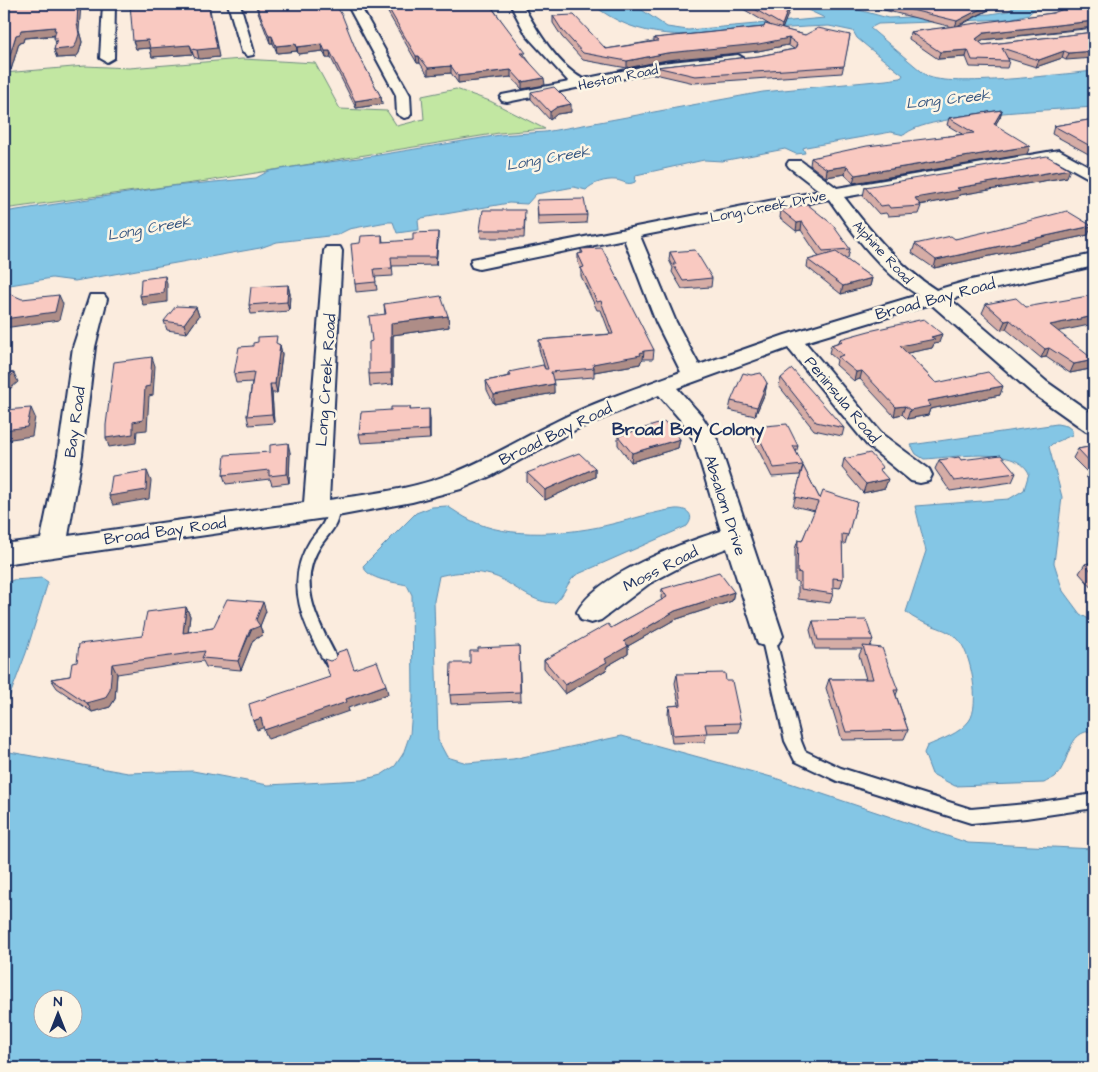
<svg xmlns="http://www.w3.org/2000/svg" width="1098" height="1072" font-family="'Architects Daughter',sans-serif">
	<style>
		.green { fill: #c2e7a2; stroke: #6e8b80 }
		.water { fill: #84c6e5; stroke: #5a8aaf; fill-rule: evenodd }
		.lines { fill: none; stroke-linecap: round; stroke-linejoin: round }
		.service-casing { stroke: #1b2f5e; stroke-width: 4 }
		.minor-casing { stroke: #1b2f5e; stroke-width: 4 }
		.service { fill: #fcf5e5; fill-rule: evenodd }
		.minor { fill: #fcf5e5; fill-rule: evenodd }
		.wall { fill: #d6ada6; stroke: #1b2f5e }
		.shaded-wall { fill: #ae8d87; stroke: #1b2f5e }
		.building { fill: #f9c9c1; stroke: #1b2f5e }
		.labels { text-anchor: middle; stroke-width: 5; stroke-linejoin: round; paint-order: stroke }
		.far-street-label { font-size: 14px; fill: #1b2f5e; stroke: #fcf5e5 }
		.far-water-label { font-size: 15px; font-style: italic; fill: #355580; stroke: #fcf5e5 }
		.street-label { font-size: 16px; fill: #1b2f5e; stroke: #fcf5e5 }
		.neighbourhood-label { font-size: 18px; font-weight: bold; fill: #1b2f5e; stroke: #fcf5e5 }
	</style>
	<rect width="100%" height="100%" fill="#fbecde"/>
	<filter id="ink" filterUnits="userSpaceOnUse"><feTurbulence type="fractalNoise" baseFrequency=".02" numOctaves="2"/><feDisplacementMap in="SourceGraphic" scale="10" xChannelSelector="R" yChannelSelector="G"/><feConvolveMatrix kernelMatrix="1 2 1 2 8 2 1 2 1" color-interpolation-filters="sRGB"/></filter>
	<g filter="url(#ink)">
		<path class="green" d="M 242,59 L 315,63 L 340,109 L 387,111 L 397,126 L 424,119 L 422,96 L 456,89 L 490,101 L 545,129 L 499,133 L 207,181 L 4,209 L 4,73 L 85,66 L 129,68 Z"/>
		<g class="water">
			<path d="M 592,4 L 633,4 L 667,27 L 688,30 L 825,18 L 795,4 L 837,4 L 888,18 L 990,14 L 1008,11 L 1019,4 L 1040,4 L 1029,14 L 1009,19 L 878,24 L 870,28 L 927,76 C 950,88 1063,74 1094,71 L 1094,107 C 1057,110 927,113 904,135 L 891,132 L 806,147 L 803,148 L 805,153 L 796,154 L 785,149 L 722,161 L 704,160 L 636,175 L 635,182 C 627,186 624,181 616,180 C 606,179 592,183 586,190 L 574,187 L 536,194 L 527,204 L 509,203 L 422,218 L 418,220 L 419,230 L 397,233 L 393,222 L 387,222 L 349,229 L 337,235 L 277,242 L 260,248 L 75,281 L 52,278 L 4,286 L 4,212 L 173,186 L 256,178 L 269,171 L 300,166 L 373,156 L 500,135 L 545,132 L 763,92 L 886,80 L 901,78 L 903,75 L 869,48 L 857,38 L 853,31 L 829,26 C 801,27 773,29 745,31 C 689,36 639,42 592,4 Z"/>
			<path d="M 1057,424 L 1067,426 L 1072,430 L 1072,435 L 1052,444 L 1049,447 L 1062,497 L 1054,563 L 1063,591 L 1080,614 L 1094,622 L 1094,731 C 1066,730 1071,763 1055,777 C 1052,779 1047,781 1044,783 L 955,786 L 932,774 L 924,753 L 927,746 C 942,739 959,734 969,721 C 981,706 971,651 957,638 C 942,625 921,626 906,612 L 926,551 L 915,506 L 1009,499 L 1024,490 L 1029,473 C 1016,445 949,458 924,459 L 916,454 L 911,445 Z"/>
			<path d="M 447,506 C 455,511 462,516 470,520 C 508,540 572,534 612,524 C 633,519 654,512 675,509 C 687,508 696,515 687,526 L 576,575 C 566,583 565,595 555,603 C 534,603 519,589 501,579 C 483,570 459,571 439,576 L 434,601 L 438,740 L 447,757 L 467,763 L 513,759 L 622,736 L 775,778 L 968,843 L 1094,849 L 1094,1068 L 4,1068 L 4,751 L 128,773 L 193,771 L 268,785 L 362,780 L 381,775 L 395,766 L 403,754 L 410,734 L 413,698 L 412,595 L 407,585 C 394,582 368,580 363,566 L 416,513 L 432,507 ZM 42,1000 L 72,1000 L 72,1030 L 42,1030 Z"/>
			<path d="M 42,578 L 48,582 L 26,653 L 4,711 L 4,584 L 13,580 Z"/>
		</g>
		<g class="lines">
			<g class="service-casing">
				<g id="service">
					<path d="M 332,504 L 338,508 C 340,525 329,533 321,545 C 294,585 321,626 339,662 L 337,666 L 332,668 L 327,666 C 304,627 283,583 310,541 C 318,529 328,523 326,508 Z"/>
					<path d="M 768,631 L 773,632 L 775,636 L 801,741 L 805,751 L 841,768 L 971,809 L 1026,804 L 1094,794 L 1094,808 L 1026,818 L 971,823 L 837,781 L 795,761 L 785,741 L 761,636 L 763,632 Z"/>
				</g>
			</g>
			<g class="minor-casing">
				<g id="minor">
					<path d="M 103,4 L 115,4 L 114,58 L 107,62 L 100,58 Z"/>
					<path d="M 228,4 L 240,4 L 254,52 L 253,55 L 248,56 L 242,52 Z"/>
					<path d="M 347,4 L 359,4 L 410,95 L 411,114 L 409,117 L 404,118 L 397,114 L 396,95 Z"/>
					<path d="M 510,4 L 522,4 C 536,29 557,65 583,79 L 661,63 L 738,55 L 745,59 L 738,63 L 650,73 L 507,102 L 502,101 L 500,98 L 502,95 L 569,82 L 527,36 Z"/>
					<path d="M 1059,150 L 1094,169 L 1094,181 L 1056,160 L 844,197 C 871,232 899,266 936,290 L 971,280 L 1094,254 L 1094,266 L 950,299 L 1047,382 L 1094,415 L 1094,433 L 1086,431 L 1031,392 L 931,304 L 805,342 L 883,435 L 929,469 L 932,475 L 929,481 L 920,483 L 911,481 L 867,445 L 788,348 L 677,388 L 701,415 L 718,441 L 783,636 L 778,644 L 768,647 L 758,644 L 727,548 L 686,564 L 650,583 L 601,620 L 591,623 L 581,620 L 577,612 C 597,574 682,543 721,531 L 694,441 L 684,424 L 659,395 L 575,430 L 491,476 L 461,489 L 412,502 L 332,517 L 4,564 L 4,544 L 41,539 L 58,455 L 73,347 L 90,295 L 104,295 L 107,299 L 95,347 L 82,455 L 68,536 L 304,503 L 324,251 L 326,247 L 340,247 L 342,251 L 329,500 C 367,494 409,490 445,476 C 484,462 520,439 557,421 C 597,401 639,387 681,372 L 656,322 L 624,239 L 479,269 L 472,267 L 470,263 L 472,259 L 820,191 L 789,167 L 787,164 L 789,161 L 801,161 L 837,188 ZM 829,199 C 854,235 881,272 918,295 L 785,335 L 699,365 L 676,322 L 640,236 Z"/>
				</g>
			</g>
			<use href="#service" class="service"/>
			<use href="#minor" class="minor"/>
		</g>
		<g class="wall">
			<path d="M 4,4 L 79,31 L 82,42 L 79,53 L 76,57 L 57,58 L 54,50 L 56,43 L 54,38 L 55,36 L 24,38 L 23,42 L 19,43 L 11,70 L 4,70 Z"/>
			<path d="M 130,4 L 219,57 L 199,59 L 194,57 L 193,54 L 152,57 L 150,48 L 136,49 Z"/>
			<path d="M 255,4 L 335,4 L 356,50 L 381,97 L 382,104 L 356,108 L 331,58 L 326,58 L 323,51 L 298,54 L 297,51 L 277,53 L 273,43 L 270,43 Z"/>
			<path d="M 383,4 L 490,4 L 545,85 L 522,89 L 511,77 L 458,83 L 451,73 L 428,75 L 420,63 L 417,63 Z"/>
			<path d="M 735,4 L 791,4 L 782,29 L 805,35 L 850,35 L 842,73 L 694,83 L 655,74 L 656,67 L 759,56 L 794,49 L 788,45 L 758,51 L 667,60 L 627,68 L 583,60 L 562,37 L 553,23 L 553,16 L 606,49 L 654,41 L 654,38 L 764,27 L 770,25 Z"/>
			<path d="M 860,4 L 1000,4 L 959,26 L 1053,13 L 1094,4 L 1094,28 L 982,40 L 980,42 L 983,45 L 1094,32 L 1066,60 L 1062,58 L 1036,67 L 1007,58 L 1009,61 L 1007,68 L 970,67 L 966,57 L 938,59 L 909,39 L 910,32 L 952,27 Z"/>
			<path d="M 531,92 L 571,112 L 557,114 L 550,120 L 531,99 Z"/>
			<path d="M 1002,110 L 1000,117 L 995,125 L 1027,154 L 853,183 L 845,174 L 826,177 L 810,165 L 811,158 L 962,134 L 947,125 L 949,118 Z"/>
			<path d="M 1094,119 L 1094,157 L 1052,134 L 1054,126 Z"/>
			<path d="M 1067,177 L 959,195 L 958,198 L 920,205 L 921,206 L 918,214 L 888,216 L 886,213 L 879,214 L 863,196 L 865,187 Z"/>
			<path d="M 537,200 L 587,215 L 586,223 L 538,225 Z"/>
			<path d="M 781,210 L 850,249 L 848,258 L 844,258 L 872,278 L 870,286 L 841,294 L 807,267 L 808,260 L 819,257 L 801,230 L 796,231 L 780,218 Z"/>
			<path d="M 525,218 L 524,238 L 481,238 L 480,230 Z"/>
			<path d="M 382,235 L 383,242 L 438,240 L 436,265 L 392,266 L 393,276 L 375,277 L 377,290 L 356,292 L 355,284 L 360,243 Z"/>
			<path d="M 1088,235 L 934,268 L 912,253 L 915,244 L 955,239 Z"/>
			<path d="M 581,249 L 654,350 L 653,359 L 643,359 L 641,361 L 640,364 L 594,372 L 594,377 L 553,380 L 554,393 L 494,404 L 487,390 L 486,381 L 509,376 L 509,372 L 545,369 L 539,349 L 539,340 L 610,334 L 601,310 L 597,310 L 581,276 L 581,270 L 578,262 L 578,254 L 581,254 Z"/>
			<path d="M 670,252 L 712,278 L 711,287 L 682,289 L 672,272 L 673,268 L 669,260 Z"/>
			<path d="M 288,285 L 290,294 L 289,311 L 251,314 L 249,305 Z"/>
			<path d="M 384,304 L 448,316 L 449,327 L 393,335 L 393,384 L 370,386 L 369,374 L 385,314 Z"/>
			<path d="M 986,304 L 1026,307 L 1058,332 L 1090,369 L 1070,373 L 1046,357 L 1041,358 L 1006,329 L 1001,330 L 982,313 Z"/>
			<path d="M 196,307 L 199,316 L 187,333 L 167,330 L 164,321 Z"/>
			<path d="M 840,339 L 939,343 L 934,344 L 932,348 L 907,353 L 936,383 L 1000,395 L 930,409 L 928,415 L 907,419 L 902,414 L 894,416 L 860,379 L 854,381 L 836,365 L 837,360 L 829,353 L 831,345 L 839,342 Z"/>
			<path d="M 279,344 L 280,345 L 282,354 L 277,393 L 272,393 L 274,423 L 249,425 L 247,416 L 252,382 L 236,383 L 234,374 Z"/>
			<path d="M 781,378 L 844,428 L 842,436 L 814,430 L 779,386 Z"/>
			<path d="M 767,383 L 765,393 L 755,416 L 729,410 L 731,401 Z"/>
			<path d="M 410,407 L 410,410 L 430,419 L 430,439 L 361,443 L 359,434 L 391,410 Z"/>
			<path d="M 754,427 L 798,446 L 796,453 L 803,465 L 800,475 L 772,477 L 752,437 Z"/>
			<path d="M 618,436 L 680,439 L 678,448 L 631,462 L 618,445 Z"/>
			<path d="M 1094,446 L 1094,485 L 1086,477 L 1088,473 L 1073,458 L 1078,449 Z"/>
			<path d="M 270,452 L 290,452 L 289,483 L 272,485 L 270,479 L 226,484 L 223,475 Z"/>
			<path d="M 844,459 L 882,472 L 885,488 L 863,493 L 842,468 Z"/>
			<path d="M 939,460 L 961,460 L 1016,473 L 1012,482 L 950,491 L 935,469 Z"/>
			<path d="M 803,466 L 820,499 L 857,502 L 845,544 L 842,544 L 843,579 L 840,588 L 833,587 L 833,594 L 830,603 L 798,599 L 798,582 L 795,581 L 795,549 L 798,540 L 802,541 L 815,511 L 793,506 Z"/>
			<path d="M 595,468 L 595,477 L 545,500 L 527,482 L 527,473 Z"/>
			<path d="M 1094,562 L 1094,590 L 1079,573 L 1085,564 Z"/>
			<path d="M 662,589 L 734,592 L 732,601 L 674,620 L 628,646 L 628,654 L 607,666 L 606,670 L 565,694 L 544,668 L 544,660 L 611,628 L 662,600 L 661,598 Z"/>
			<path d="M 186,607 L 190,616 L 188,632 L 213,628 L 266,611 L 260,626 L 263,635 L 253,640 L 241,670 L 206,667 L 203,661 L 117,674 L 115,699 L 110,707 L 92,712 L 57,688 L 51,679 L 70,676 L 77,662 L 142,636 Z"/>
			<path d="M 813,621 L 873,640 L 870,647 L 898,690 L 896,695 L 908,730 L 904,739 L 842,740 L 826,688 L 829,679 L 866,679 L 859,655 L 862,649 L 815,649 L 810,630 Z"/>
			<path d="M 519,646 L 521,701 L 451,704 L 450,695 L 470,663 Z"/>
			<path d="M 677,674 L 726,681 L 741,723 L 739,732 L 707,733 L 705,742 L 672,743 L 668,714 L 669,706 L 679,705 L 675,683 Z"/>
		</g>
		<g class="shaded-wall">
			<path d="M 78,4 L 81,4 L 79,31 L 82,42 L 79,53 L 76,57 L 57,58 L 54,50 L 77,23 Z"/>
			<path d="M 209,4 L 219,57 L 199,59 L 197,50 Z"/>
			<path d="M 790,4 L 791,4 L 791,7 L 781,32 L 782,25 Z"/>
			<path d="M 990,4 L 1000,4 L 955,27 L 957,21 Z"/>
			<path d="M 1094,21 L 1094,27 L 982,40 L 974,45 L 976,39 L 984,33 Z"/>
			<path d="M 55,27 L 59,38 L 56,35 L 24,38 L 23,42 L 19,43 L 11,70 L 8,61 L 16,35 L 21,30 Z"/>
			<path d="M 269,36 L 272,36 L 273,43 L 270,43 Z"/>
			<path d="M 789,38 L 788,45 L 758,51 L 667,60 L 627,68 L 627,61 L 667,53 Z"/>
			<path d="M 148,40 L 190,45 L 193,54 L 152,57 L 150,48 L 136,49 L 133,41 Z"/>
			<path d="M 296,44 L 297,51 L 277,53 L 276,46 Z"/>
			<path d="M 322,44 L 323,51 L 298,54 L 297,47 Z"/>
			<path d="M 968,50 L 966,57 L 938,59 L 940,52 Z"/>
			<path d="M 325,51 L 330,51 L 331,58 L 326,58 Z"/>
			<path d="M 1064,51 L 1062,58 L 1036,67 L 1039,60 Z"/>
			<path d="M 1094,51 L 1094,58 L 1066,60 L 1069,53 Z"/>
			<path d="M 416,56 L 419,56 L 420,63 L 417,63 Z"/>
			<path d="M 451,66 L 451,73 L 428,75 L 428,68 Z"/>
			<path d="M 511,70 L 511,77 L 458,83 L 458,76 Z"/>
			<path d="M 544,78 L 545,85 L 522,89 L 522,82 Z"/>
			<path d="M 381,97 L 382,104 L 356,108 L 355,101 Z"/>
			<path d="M 571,104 L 571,112 L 557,114 L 550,120 L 550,112 L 557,107 Z"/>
			<path d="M 1002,110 L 1000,117 L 991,132 L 994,124 Z"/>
			<path d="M 1030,146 L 1027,154 L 853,183 L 855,175 Z"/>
			<path d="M 847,166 L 845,174 L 826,177 L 827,169 Z"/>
			<path d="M 1070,169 L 1067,177 L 959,195 L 958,198 L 912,206 L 915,198 L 957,188 Z"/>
			<path d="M 802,222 L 801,230 L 796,231 L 797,223 Z"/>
			<path d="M 1092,226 L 1088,235 L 934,268 L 936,260 Z"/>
			<path d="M 438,232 L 438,240 L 436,265 L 436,257 Z"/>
			<path d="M 165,276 L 167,284 L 167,302 L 143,305 L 140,296 Z"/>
			<path d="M 872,278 L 870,286 L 841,294 L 843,286 Z"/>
			<path d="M 288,285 L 290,294 L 289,311 L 287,302 Z"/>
			<path d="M 59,295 L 63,304 L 59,320 L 4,328 L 4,319 Z"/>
			<path d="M 196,307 L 199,316 L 187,333 L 184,324 Z"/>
			<path d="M 448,316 L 449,327 L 393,335 L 393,384 L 391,373 L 391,323 Z"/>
			<path d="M 1094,316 L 1094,324 L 1046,334 L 1050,325 Z"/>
			<path d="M 1010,320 L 1006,329 L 1001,330 L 1005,321 Z"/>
			<path d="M 942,334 L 939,343 L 934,344 L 932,348 L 898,355 L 900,346 L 931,337 Z"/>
			<path d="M 280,345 L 282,354 L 277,393 L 275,384 Z"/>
			<path d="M 1049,348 L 1046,357 L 1041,358 L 1045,349 Z"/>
			<path d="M 644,351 L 643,359 L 641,361 L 640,364 L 594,372 L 594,368 L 593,364 L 640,353 Z"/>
			<path d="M 152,357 L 155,366 L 153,395 L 149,396 L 147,430 L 137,431 L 136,443 L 109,447 L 106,438 L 145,387 Z"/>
			<path d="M 1094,360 L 1090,369 L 1070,373 L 1074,364 Z"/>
			<path d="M 862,371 L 860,379 L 854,381 L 856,372 Z"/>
			<path d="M 14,373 L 18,382 L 4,394 L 4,381 Z"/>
			<path d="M 767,383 L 765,393 L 755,416 L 757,407 Z"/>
			<path d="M 270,384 L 272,393 L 274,423 L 272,414 Z"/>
			<path d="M 554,384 L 554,393 L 494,404 L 494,395 Z"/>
			<path d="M 1003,386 L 1000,395 L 930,409 L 928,415 L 907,419 L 910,410 L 927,401 Z"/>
			<path d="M 905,406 L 902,414 L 894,416 L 896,407 Z"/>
			<path d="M 31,408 L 35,417 L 32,436 L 4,440 L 4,430 Z"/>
			<path d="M 429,409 L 430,419 L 430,439 L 429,430 Z"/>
			<path d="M 680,439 L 678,448 L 631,462 L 632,453 Z"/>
			<path d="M 288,443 L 290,452 L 289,483 L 287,474 Z"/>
			<path d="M 595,468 L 595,477 L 545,500 L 545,490 Z"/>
			<path d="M 147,471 L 151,481 L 149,499 L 113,505 L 109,496 Z"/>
			<path d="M 888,479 L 885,488 L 863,493 L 866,484 Z"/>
			<path d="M 4,495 L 8,502 L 4,515 Z"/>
			<path d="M 734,592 L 732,601 L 674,620 L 628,646 L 628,654 L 607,666 L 606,670 L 565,694 L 565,685 L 605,659 L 624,641 L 675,611 Z"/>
			<path d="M 263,602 L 266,611 L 260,626 L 263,635 L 253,640 L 241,670 L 238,661 Z"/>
			<path d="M 186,607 L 190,616 L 187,642 L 183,633 Z"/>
			<path d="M 112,664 L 117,674 L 115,699 L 110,707 L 92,712 L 87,703 Z"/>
			<path d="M 386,685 L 388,694 L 348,708 L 349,711 L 268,739 L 264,730 L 346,699 Z"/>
			<path d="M 261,718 L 265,727 L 257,730 L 253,721 Z"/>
		</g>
		<g class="building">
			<path d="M 4,4 L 78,4 L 77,23 L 79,34 L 76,44 L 73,48 L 54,50 L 57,38 L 54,38 L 56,30 L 54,30 L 55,27 L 21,30 L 20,34 L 16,35 L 8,61 L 4,62 Z"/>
			<path d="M 130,4 L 208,4 L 217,48 L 197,50 L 192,49 L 190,45 L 150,48 L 148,40 L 133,41 Z"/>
			<path d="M 256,4 L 335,4 L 342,15 L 356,50 L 381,97 L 355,101 L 330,51 L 325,51 L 322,44 L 297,47 L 296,44 L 276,46 L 272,36 L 269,36 Z"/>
			<path d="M 386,4 L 489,4 L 526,53 L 521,53 L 544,78 L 522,82 L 511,70 L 458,76 L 451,66 L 428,68 L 419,56 L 416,56 Z"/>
			<path d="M 746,4 L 790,4 L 782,25 Z"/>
			<path d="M 887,4 L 990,4 L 957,21 Z"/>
			<path d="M 1076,4 L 1094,4 L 1094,21 L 984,33 L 976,39 L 983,45 L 1094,32 L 1094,51 L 1069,53 L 1064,51 L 1039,60 L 1002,48 L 1009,61 L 972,60 L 968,50 L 940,52 L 910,32 L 1053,13 Z"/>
			<path d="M 574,15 L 606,49 L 658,41 L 654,38 L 764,27 L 765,24 L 805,35 L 818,28 L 850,35 L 844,66 L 695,76 L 656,67 L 759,56 L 795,49 L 797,44 L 789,38 L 759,44 L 667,53 L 627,61 L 583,53 L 562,30 L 553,16 Z"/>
			<path d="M 554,87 L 571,104 L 557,107 L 550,112 L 531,92 Z"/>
			<path d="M 1002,110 L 994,124 L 1030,146 L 855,175 L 847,166 L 827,169 L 811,158 L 867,146 L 974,133 L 949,118 Z"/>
			<path d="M 1094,119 L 1094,148 L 1054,126 Z"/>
			<path d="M 1047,156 L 1070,169 L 957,188 L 960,190 L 915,198 L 921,206 L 890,208 L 888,205 L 881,206 L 865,187 Z"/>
			<path d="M 584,199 L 587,215 L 538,216 L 537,200 Z"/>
			<path d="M 807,204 L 832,224 L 850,249 L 823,251 L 802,222 L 797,223 L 781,210 Z"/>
			<path d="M 483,210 L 525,210 L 524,230 L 480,230 Z"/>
			<path d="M 1067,211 L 1092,226 L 936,260 L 915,244 L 951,236 L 955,239 L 985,232 Z"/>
			<path d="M 438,232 L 436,257 L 391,257 L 392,268 L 374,269 L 376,282 L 355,284 L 351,244 L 360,243 L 361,236 L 382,235 L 382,242 L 413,240 L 413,233 Z"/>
			<path d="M 602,248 L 654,350 L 644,351 L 640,353 L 641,355 L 593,364 L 594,368 L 551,372 L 554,384 L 494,395 L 486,381 L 511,376 L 509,372 L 543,365 L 545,369 L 548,369 L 539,340 L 613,334 L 601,301 L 597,302 L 581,268 L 584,267 L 578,254 L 583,253 L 581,249 Z"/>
			<path d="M 695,250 L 712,278 L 683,281 L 673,264 L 676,264 L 670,252 Z"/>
			<path d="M 836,252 L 872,278 L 843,286 L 808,260 Z"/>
			<path d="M 165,276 L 164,293 L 140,296 L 141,279 Z"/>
			<path d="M 288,285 L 287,302 L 249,305 L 251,287 Z"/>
			<path d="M 8,293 L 22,299 L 59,295 L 55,312 L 4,319 L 4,294 Z"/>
			<path d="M 1094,295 L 1094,316 L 1050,325 L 1094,360 L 1074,364 L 1049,348 L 1045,349 L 1010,320 L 1005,321 L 986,304 L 1016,298 L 1026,307 Z"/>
			<path d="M 441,296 L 448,316 L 391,323 L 391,373 L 369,374 L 369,342 L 372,341 L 369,316 L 386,314 L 384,304 Z"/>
			<path d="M 176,306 L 196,307 L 184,324 L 164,321 Z"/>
			<path d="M 924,319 L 942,334 L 931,337 L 935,339 L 900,346 L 936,383 L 988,372 L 1003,386 L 927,401 L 931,406 L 910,410 L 905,406 L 896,407 L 862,371 L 856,372 L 838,357 L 843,355 L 831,345 L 843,341 L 840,339 L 869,331 Z"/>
			<path d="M 277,336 L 276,343 L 280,345 L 275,384 L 270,384 L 272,414 L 247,416 L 254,372 L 234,374 L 239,347 L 253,346 L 253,343 L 258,342 L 258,337 Z"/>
			<path d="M 152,357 L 150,386 L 145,387 L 143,420 L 133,422 L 133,434 L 106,438 L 106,425 L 114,362 Z"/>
			<path d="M 792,369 L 844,428 L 816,422 L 781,378 Z"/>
			<path d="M 4,371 L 14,373 L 4,381 Z"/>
			<path d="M 743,373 L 751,375 L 761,373 L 767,383 L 757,407 L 731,401 Z"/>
			<path d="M 391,407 L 410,407 L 410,410 L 429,409 L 429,430 L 359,434 L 361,412 L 391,410 Z"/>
			<path d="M 31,408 L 27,427 L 4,430 L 4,410 Z"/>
			<path d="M 665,422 L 680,439 L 632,453 L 618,436 Z"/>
			<path d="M 787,424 L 798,446 L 793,446 L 803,465 L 774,468 L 754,427 Z"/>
			<path d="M 288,443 L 287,474 L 269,476 L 269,470 L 223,475 L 225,455 L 270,452 L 270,445 Z"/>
			<path d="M 1094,446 L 1094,466 L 1078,449 Z"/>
			<path d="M 579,453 L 595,468 L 545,490 L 527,473 Z"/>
			<path d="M 870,453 L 883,468 L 879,469 L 888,479 L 866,484 L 844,459 Z"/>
			<path d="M 1001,455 L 1016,473 L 954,481 L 939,460 L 959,457 L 961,460 Z"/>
			<path d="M 803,466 L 820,499 L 823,491 L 857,502 L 848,535 L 842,534 L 843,579 L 833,578 L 833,594 L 801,589 L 801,573 L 797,572 L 798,540 L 802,541 L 818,502 L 795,497 Z"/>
			<path d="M 147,471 L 146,490 L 109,496 L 112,476 Z"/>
			<path d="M 1094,562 L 1094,574 L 1085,564 Z"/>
			<path d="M 719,572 L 734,592 L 675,611 L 624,641 L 628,646 L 605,659 L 607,662 L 565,685 L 544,660 L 608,624 L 611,628 L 667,597 L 662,589 Z"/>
			<path d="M 227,599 L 263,602 L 256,620 L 260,626 L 250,630 L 238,661 L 202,658 L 205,651 L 112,664 L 110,690 L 105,698 L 87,703 L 51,679 L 70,676 L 72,663 L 77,662 L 79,644 L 142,636 L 147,612 L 186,607 L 183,633 L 213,628 Z"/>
			<path d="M 866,620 L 873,640 L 818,640 L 813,621 Z"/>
			<path d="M 519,646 L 520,692 L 450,695 L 451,663 L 470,663 L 470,651 L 478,651 L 478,648 Z"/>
			<path d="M 863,646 L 882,648 L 898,690 L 894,690 L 908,730 L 846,732 L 829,679 L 873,679 Z"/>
			<path d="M 347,649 L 354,669 L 377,661 L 386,685 L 346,699 L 347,702 L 264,730 L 261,718 L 253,721 L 249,704 L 330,677 L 324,659 L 330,661 L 335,659 L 338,652 Z"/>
			<path d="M 725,673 L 726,681 L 732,681 L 741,723 L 705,724 L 707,733 L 673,735 L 669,706 L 681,705 L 677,674 Z"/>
		</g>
	</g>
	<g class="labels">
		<g class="far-street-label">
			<text transform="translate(618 77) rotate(-12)" y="5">Heston Road</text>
			<text transform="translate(768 206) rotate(-11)" y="5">Long Creek Drive</text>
			<text transform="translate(883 252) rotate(47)" y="5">Alphine Road</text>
		</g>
		<g class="far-water-label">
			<text transform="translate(948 99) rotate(-6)" y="5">Long Creek</text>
			<text transform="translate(548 158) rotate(-10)" y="5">Long Creek</text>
			<text transform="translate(149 228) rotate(-10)" y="5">Long Creek</text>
		</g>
		<g class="street-label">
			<text transform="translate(935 298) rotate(-15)" y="6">Broad Bay Road</text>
			<text transform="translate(325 380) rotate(-86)" y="6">Long Creek Road</text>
			<text transform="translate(843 399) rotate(50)" y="6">Peninsula Road</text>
			<text transform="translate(74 422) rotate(-82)" y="6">Bay Road</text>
			<text transform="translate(555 433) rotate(-26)" y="6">Broad Bay Road</text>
			<text transform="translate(726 505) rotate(72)" y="6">Absalom Drive</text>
			<text transform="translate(165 530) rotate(-8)" y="6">Broad Bay Road</text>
			<text transform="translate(660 568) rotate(-27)" y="6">Moss Road</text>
		</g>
		<g class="neighbourhood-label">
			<text x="688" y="435">Broad Bay Colony</text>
		</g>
	</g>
	<rect width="1098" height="1072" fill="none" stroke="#fcf5e5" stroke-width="20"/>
	<rect x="10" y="10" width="1078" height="1052" fill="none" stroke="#1b2f5e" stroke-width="2" filter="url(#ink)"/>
	<g transform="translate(58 1014)"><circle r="24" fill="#fcf5e5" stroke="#a2a6af"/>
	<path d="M0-4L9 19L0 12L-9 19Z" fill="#1b2f5e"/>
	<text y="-8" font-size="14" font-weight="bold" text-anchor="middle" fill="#1b2f5e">N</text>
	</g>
</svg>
